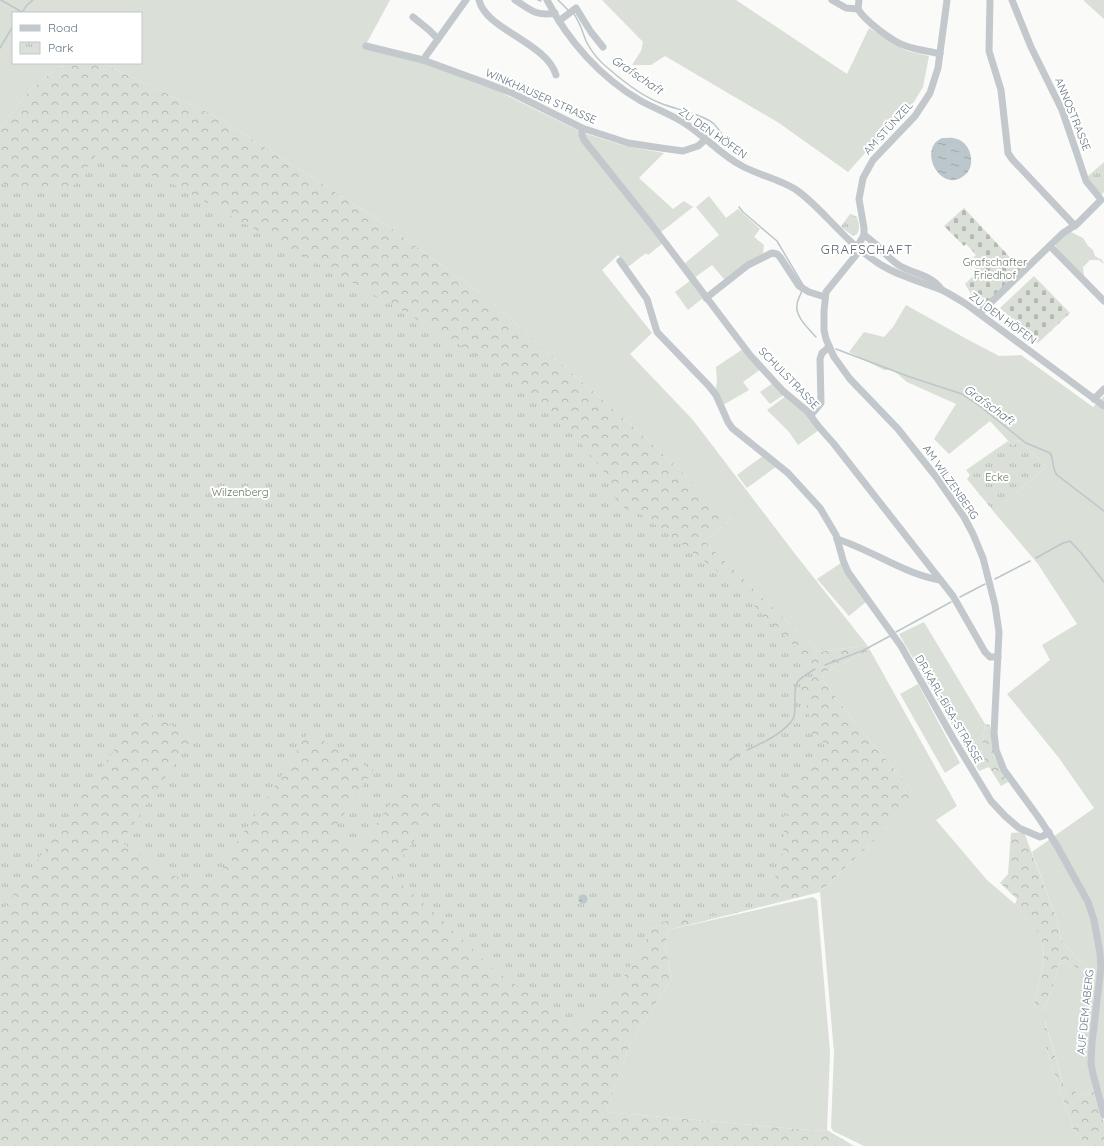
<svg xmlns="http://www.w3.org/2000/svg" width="1104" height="1146" font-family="Quicksand,sans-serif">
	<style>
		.grass { fill: #dadfd7 }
		.forest { fill: url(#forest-crowns) }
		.cemetery { fill: url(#cemetery-stones) }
		.park { fill: url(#park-tufts) }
		.water { fill: url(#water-ripples) }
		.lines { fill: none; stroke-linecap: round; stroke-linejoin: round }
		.stream { stroke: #bbc7cb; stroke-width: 1.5 }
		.minor { stroke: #c3c8cc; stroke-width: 7 }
		.labels { text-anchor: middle; stroke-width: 4; stroke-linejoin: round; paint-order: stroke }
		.street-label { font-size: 11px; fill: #657683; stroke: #fff }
		.park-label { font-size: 11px; fill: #687a64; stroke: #fff }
		.water-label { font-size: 12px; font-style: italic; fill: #60757c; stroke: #fff }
		.quarter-label { font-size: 13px; letter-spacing: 1px; fill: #57646e; stroke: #fff }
	</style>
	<defs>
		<pattern id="forest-crowns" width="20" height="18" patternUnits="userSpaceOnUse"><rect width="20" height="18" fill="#dadfd7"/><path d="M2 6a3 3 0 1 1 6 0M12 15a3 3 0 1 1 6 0" fill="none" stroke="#b4b9b4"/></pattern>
		<pattern id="cemetery-stones" width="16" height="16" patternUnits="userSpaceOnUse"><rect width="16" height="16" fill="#dadfd7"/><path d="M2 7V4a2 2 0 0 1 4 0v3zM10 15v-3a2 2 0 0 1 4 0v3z" fill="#b4b9b4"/></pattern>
		<pattern id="park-tufts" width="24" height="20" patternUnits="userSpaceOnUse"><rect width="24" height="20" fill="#dadfd7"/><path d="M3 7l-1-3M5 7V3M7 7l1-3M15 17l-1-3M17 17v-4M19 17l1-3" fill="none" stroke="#b4b9b4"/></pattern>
		<pattern id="water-ripples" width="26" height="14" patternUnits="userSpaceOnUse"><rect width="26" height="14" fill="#bbc7cb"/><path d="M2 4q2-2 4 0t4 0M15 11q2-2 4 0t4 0" fill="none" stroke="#9ca6aa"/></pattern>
	</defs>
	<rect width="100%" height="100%" fill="#fafaf8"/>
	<g class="grass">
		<path d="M 0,0 L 390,0 L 364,48 L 422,62 L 494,89 L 581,132 L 625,146 L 664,153 L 639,178 L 673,209 L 684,201 L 693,207 L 656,236 L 662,244 L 648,255 L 646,253 L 628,267 L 618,255 L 602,270 L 652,333 L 630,354 L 693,420 L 792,550 L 867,645 L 819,652 L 704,541 L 731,519 L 647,439 L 484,296 L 388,226 L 219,118 L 102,63 L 141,63 L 141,13 L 13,13 L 13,63 L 64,63 L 30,90 L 0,128 Z"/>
		<path d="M 602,0 L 736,0 L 847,74 L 869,28 L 907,51 L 929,56 L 923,87 L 906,115 L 866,152 L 848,172 L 779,123 L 665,56 L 651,65 L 632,65 L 641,51 L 643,42 Z"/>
		<path d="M 1083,0 L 1104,0 L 1104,19 Z"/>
		<path d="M 709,196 L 726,218 L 738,209 L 760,229 L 754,237 L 764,245 L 763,254 L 725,280 L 712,265 L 694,278 L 684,264 L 719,235 L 696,207 Z"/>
		<path d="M 1069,231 L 1083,238 L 1088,246 L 1093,250 L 1095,256 L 1102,260 L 1104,264 L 1099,260 L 1090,260 L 1083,267 L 1084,276 L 1056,247 L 1056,244 Z"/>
		<path d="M 691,280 L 703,298 L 688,310 L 675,292 Z"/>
		<path d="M 906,305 L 963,337 L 999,356 L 1021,355 L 1093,407 L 1104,396 L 1104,1105 L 1093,1064 L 1102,977 L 1079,961 L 1061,939 L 1056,917 L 1032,852 L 1094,808 L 1059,758 L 1007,694 L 1050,660 L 1042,645 L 1077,624 L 1038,564 L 994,512 L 1047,466 L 1018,440 L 1013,446 L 990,421 L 949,454 L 934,439 L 956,404 L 907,382 L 893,370 L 884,370 L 849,352 L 864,332 L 884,337 L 893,327 Z"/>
		<path d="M 743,349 L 761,369 L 743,382 L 749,390 L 723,405 L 715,391 L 717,382 L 716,367 Z"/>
		<path d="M 773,383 L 785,394 L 770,404 L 760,392 Z"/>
		<path d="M 786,396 L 801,409 L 819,430 L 798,445 L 789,432 L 767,410 Z"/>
		<path d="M 764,455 L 777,466 L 747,488 L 737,475 Z"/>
		<path d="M 841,563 L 866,602 L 849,616 L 817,579 Z"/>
		<path d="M 924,622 L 985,724 L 979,771 L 899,634 Z"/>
		<path d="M 870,650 L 957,806 L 936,820 L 987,880 L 1015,904 L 1041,936 L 1044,957 L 1042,970 L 1034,1006 L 1044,1011 L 1055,980 L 1058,965 L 1062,960 L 1098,979 L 1088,1066 L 1094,1092 L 1077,1097 L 1065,1089 L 1045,1021 L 1045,1045 L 1074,1131 L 1087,1146 L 864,1146 L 833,1131 L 831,1127 L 834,1052 L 820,892 L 916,800 L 916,795 L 852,719 L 823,680 L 824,673 Z"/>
		<path d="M 918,684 L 960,763 L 945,773 L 900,694 Z"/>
		<path d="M 813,897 L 817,900 L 830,1052 L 827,1130 L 819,1131 L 606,1112 L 631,1041 L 672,979 L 665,947 L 668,930 Z"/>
	</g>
	<g class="forest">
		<path d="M 64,63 L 102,63 L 219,118 L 388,226 L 484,296 L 647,439 L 731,519 L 704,541 L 819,652 L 867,645 L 870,650 L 824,673 L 823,680 L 852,719 L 916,795 L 916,800 L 820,892 L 668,930 L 665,947 L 672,979 L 631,1041 L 606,1112 L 819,1131 L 827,1130 L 854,1146 L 0,1146 L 0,128 L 30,90 Z"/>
		<path d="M 985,724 L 990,725 L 994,756 L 1008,782 L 1001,786 L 989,767 L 979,771 Z"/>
		<path d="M 1024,832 L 1056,917 L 1061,939 L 1079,961 L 1102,977 L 1093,1064 L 1097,1099 L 1104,1123 L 1104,1146 L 1087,1146 L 1074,1131 L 1045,1045 L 1044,1019 L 1065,1089 L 1074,1086 L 1077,1097 L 1094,1092 L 1088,1066 L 1098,979 L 1062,960 L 1058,965 L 1055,980 L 1044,1011 L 1034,1006 L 1042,970 L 1044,957 L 1041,936 L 1015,904 L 1017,899 L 1000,883 L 1008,874 L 1011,833 Z"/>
	</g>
	<g class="cemetery">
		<path d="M 964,208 L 1021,269 L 981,308 L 970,300 L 971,294 L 965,284 L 978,271 L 969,261 L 976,255 L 966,244 L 964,246 L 944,226 Z"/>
		<path d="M 1034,276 L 1070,313 L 1038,343 L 1000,308 Z"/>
	</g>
	<g class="park">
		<path d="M 96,155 L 141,171 L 171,183 L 389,303 L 483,359 L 502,373 L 572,433 L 607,475 L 610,489 L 617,501 L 626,509 L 640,514 L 690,550 L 744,592 L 752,604 L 790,641 L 818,674 L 800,687 L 808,709 L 813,737 L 826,743 L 828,750 L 826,754 L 785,784 L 789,814 L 784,816 L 784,845 L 779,873 L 768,883 L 771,904 L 730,914 L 673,920 L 650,924 L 646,941 L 610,999 L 586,1015 L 576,1026 L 494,970 L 439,917 L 390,874 L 440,805 L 402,787 L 359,849 L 334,829 L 373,770 L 322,740 L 307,734 L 275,786 L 235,845 L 216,882 L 201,883 L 170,875 L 121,842 L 193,737 L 142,710 L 0,914 L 0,181 L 14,191 L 73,187 Z"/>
		<path d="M 1104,162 L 1104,192 L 1101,195 L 1087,177 Z"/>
		<path d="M 850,214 L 851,214 L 857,217 C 859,224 862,233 853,236 L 841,227 L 842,225 Z"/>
		<path d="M 1018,440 L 1047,466 L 994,512 L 967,479 L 970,475 L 966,470 L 1008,441 L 1013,446 Z"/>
	</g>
	<g class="water">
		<path d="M 942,138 C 947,138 952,137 957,139 C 971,143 976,165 966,174 C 942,197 916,149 942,138 Z"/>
		<circle cx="583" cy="899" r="4.5"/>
	</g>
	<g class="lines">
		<g class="stream">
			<path d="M 1,0 L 22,12"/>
			<path d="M 538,0 L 541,1"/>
			<path d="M 558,0 L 568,10"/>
			<path d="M 22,13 L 26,6 L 33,0"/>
			<path d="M 573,13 C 580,21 582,31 586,41 C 591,51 600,62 609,69 C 624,82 642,96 660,103 C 674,109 705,115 714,124 C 719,129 723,136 727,142"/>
			<path d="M 0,48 L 13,26"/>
			<path d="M 739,207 L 743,212 L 777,241 L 803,285"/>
			<path d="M 802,290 C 801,295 797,300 797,305 C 795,317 809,329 816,337"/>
			<path d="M 836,349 L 910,377 L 962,394 L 981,407 L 1026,443 L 1050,453 C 1055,461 1051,467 1057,475 L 1104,511"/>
			<path d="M 1036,558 L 1063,543 L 1070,541 L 1082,554 L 1104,582"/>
			<path d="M 995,579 L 1030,561"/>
			<path d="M 960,597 L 985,584"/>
			<path d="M 896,632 L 951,602"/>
			<path d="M 825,665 L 864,650 L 890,636"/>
			<path d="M 747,750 C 761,744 785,732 793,719 C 795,715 795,710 795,706 C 795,682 793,682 815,669"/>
			<path d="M 730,760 L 739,754"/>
		</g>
		<g class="minor">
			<path d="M 479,0 C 485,29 547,43 556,75"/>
			<path d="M 515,0 C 530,9 536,17 555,13"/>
			<path d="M 547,0 C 568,41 601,78 641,101 C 656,109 672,115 686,124 C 706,137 721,155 742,166 C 759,175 778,179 795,189 C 810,199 824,215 837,228 C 849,241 863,253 878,263 C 898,276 921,282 942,290 C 950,294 958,299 966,304 L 1104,406"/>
			<path d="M 832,0 L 846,8 L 858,9"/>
			<path d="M 990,0 L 989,51 L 1001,90 L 1008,153 L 1012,159 L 1075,226"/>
			<path d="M 858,9 C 865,21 893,42 906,46 C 916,50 929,51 940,54"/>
			<path d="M 858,9 L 859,0"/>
			<path d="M 413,17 L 429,30 L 438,39"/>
			<path d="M 559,21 L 576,8 L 591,32 L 603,47"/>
			<path d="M 366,46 L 423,60 L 486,83 L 512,93 L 582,128 L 628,143 L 661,148 L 683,151 L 698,146 L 706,139"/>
			<path d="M 423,60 L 466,0"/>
			<path d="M 582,128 L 582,135 L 584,140 L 651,224 L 750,355 L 783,391 L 807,411 L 819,427 L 834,444 L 953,596 L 985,652 L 990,657 L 998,657"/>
			<path d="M 864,235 C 878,244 887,258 900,266 C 914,274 932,275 941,289"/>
			<path d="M 1050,246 L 1104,301"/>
			<path d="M 857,247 L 864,235 L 864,228 L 859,199 L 863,178 L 873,160 L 915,116 L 930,93 L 938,68 L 947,0"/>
			<path d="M 860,250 L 826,292 L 824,311 L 824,330 L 826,339 L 834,357 L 850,379 L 898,429 L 937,478 L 964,517 L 973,534 L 983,558 L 995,605 L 999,632 L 994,733 L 996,750 L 1004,770 L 1039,818 L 1057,846 L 1088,902 L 1094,920 L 1100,953 L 1101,968 L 1092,1043 L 1091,1064 L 1093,1074 L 1104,1115"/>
			<path d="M 620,261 L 647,299 L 657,332 L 709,386 L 716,395 L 728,422 L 732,428 L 788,473 L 820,508 L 836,535 L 843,560 L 848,572 L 901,646 L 953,738 L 991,801 L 1005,816 L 1019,828 L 1040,837 L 1043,836 L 1049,832"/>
			<path d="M 706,298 L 748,265 L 772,253 L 777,254 L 780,257 L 799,286 L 809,292 L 825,297"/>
			<path d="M 980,313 L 1063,233 L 1077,224 L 1101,200 L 1099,197 L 1086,181 L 1076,151 L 1062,110 L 1031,47 L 1012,0"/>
			<path d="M 1094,399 L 1104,389"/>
			<path d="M 811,415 L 821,403 L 820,359 L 822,353 L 829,347"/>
			<path d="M 837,539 C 872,550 904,574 940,580"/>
		</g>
	</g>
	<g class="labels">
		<g class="street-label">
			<text transform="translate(541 96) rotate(24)" y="4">WINKHAUSER STRASSE</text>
			<text transform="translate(1073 114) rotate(68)" y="4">ANNOSTRASSE</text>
			<text transform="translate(888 128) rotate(-48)" y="4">AM STÜNZEL</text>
			<text transform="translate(713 133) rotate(35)" y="4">ZU DEN HÖFEN</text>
			<text transform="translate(1003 318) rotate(36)" y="4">ZU DEN HÖFEN</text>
			<text transform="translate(789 378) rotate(46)" y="4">SCHULSTRASSE</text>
			<text transform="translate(951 482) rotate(55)" y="4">AM WILZENBERG</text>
			<text transform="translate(949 709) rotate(60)" y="4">DR.KARL-BISA-STRASSE</text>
			<text transform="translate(1085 1012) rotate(-84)" y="4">AUF DEM ABERG</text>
		</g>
		<g class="park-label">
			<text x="995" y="266">Grafschafter<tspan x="995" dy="13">Friedhof</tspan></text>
			<text x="997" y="481">Ecke</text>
			<text x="240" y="496">Wilzenberg</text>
		</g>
		<g class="water-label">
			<text transform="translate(637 75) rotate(34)" y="4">Grafschaft</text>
			<text transform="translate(989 405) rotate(36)" y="4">Grafschaft</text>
		</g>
		<g class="quarter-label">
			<text x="867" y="254">GRAFSCHAFT</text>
		</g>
	</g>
	<rect x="12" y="12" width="130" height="52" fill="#ffffff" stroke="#c1c8cd"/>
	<rect x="20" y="25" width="20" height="6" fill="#c3c8cc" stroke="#c1c8cd"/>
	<text x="48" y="32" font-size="12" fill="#657683">Road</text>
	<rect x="20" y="42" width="20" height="12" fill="url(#park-tufts)" stroke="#c1c8cd"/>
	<text x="48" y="52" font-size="12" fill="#657683">Park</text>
</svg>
